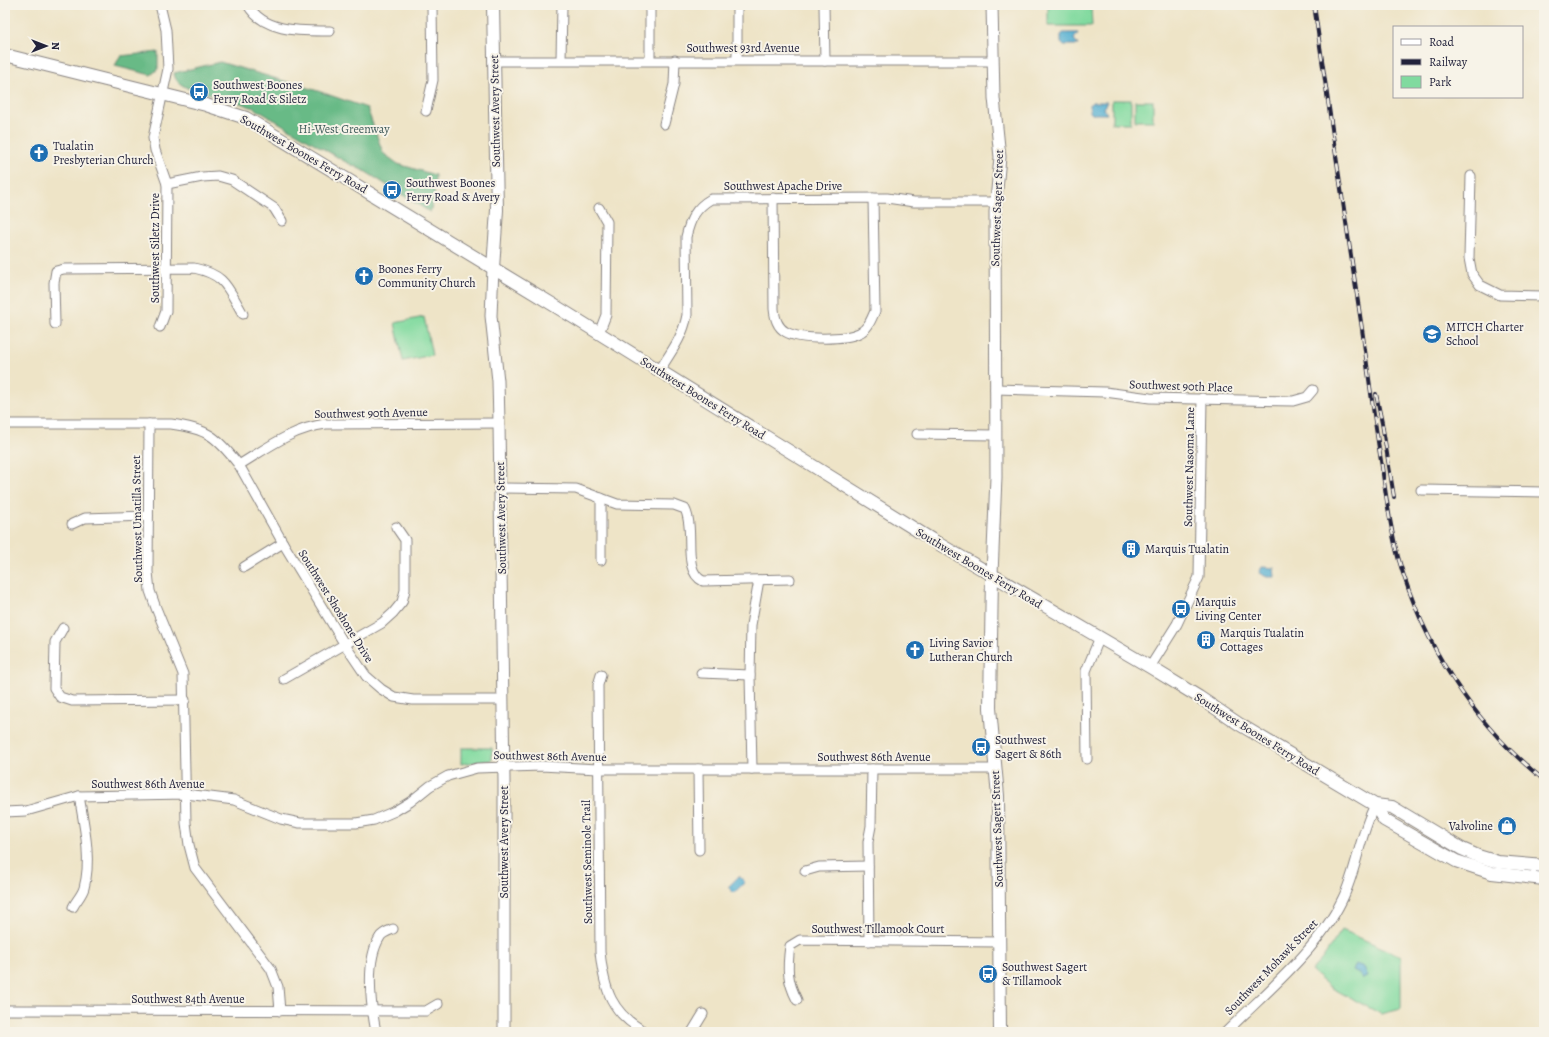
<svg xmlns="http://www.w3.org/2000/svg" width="1549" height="1037" font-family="Alegreya,serif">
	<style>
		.green { fill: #81da9f; stroke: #527e6d }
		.forest { fill: #68ba86; stroke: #456e60 }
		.water { fill: #53afd1; stroke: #3a6886 }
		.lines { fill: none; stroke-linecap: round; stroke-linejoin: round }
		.minor-casing { stroke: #888381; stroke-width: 11 }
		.tertiary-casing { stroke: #888381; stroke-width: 13 }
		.secondary-casing { stroke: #888381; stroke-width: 14 }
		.minor { stroke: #fff; stroke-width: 9 }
		.tertiary { stroke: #fff; stroke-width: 11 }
		.secondary { stroke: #fff; stroke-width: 12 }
		.rail-casing { stroke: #22223b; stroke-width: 4 }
		.rail { stroke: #f7f3e8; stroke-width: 2.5; stroke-dasharray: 8; stroke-linecap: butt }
		.labels { text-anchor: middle; stroke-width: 4; stroke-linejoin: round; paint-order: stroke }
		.street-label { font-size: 12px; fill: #22223b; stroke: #f7f3e8 }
		.poi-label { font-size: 12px; fill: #22223b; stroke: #f7f3e8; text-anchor: start }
		.park-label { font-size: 12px; fill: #3e5959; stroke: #f7f3e8 }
	</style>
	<rect width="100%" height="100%" fill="#f7f3e8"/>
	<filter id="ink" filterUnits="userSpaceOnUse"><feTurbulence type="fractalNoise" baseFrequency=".025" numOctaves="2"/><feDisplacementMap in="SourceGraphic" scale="8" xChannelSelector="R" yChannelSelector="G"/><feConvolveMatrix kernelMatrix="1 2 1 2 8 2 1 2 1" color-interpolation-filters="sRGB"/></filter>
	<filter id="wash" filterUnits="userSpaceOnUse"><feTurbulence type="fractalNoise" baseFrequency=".012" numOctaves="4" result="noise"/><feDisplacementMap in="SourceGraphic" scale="16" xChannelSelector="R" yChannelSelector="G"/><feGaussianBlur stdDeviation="0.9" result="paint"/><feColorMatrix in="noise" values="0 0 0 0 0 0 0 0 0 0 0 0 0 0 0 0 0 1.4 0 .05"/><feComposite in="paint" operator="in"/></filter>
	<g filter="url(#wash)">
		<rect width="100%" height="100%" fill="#eee4c7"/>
		<g class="green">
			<path d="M 1048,5 L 1091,5 L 1092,26 L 1048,26 Z"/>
			<rect x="1112" y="100" width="19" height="23"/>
			<rect x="1135" y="101" width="18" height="20"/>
			<path d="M 424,317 L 432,355 L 403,361 L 395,323 Z"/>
			<path d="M 461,748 L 492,748 L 492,760 L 461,764 Z"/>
			<path d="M 1342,930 L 1401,956 L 1401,1009 L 1381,1014 L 1330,987 L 1311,971 L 1322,959 Z"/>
		</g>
		<g class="forest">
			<path d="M 158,52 L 158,69 L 151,75 L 115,66 L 120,56 Z"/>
			<path d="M 220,62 L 318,91 L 367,108 L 383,153 L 398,164 L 435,175 L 434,198 L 430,212 L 366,172 L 344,161 L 254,108 L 223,97 L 187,88 C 180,84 175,81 174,73 Z"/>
			<path d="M 5,66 L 8,380 L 5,380 Z"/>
		</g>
		<g class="water">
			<path d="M 1063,33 L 1078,33 L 1074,39 L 1078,45 L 1063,45 L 1061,43 L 1061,35 Z"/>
			<path d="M 1092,102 L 1107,102 L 1103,108 L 1107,114 L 1092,114 L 1090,112 L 1090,105 Z"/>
			<path d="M 1262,567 L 1274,568 L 1275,577 L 1267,577 L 1259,573 Z"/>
			<path d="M 739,876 L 745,882 L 734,893 L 728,887 Z"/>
			<path d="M 1356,964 L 1364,967 L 1368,976 L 1363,979 L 1359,974 L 1353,971 Z"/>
		</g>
	</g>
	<g filter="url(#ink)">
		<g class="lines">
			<g class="minor-casing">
				<g id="minor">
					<path d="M 160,5 L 166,30 L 168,69 L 153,138 L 155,150 L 167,184 L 166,311 L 160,327"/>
					<path d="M 248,5 C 264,33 302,31 330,31"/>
					<path d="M 650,5 L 650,60"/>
					<path d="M 737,5 L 737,60"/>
					<path d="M 824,5 L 825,61"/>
					<path d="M 561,60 L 562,5"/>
					<path d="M 493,61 L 993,61"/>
					<path d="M 426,111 L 433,80 L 432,5"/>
					<path d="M 664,124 L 674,84 L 675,60"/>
					<path d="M 1471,176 L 1469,258 L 1472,274 L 1480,285 L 1500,295 L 1544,296"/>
					<path d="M 167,184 L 202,177 L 218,176 L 232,180 L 274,208 L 282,221"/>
					<path d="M 773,198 L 774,309 C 775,318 777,327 786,332 C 800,340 845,340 859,333 C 868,329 871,320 875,311 L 873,198"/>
					<path d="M 55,324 L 54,283 L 56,271 L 64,269 L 194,268 C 226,275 227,287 243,314"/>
					<path d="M 599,333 L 606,315 L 607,222 L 599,208"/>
					<path d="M 659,371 C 671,352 683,337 687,315 L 686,237 C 690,220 695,208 711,199 L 887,198 L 914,202 L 995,202"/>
					<path d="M 995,389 L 1105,392 L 1150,398 L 1293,401 L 1307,397 L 1313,390"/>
					<path d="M 5,424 L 171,424 C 208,429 216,436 239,465 C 267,448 293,428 326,424 L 499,423"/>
					<path d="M 149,424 L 148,572 L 150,591 L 156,608 L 183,674 L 186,823 L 189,845 L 195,868 L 271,969 L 278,987 L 280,1011"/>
					<path d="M 917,434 L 995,435"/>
					<path d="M 239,465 L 283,543 L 345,645 L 366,676 L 381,689 L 394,697 L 413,700 L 503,700"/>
					<path d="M 500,488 L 576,489 L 617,504 L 674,505 L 685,509 C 696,531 681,570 703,581 L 790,579"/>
					<path d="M 1421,490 L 1544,492"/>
					<path d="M 601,498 L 601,560"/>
					<path d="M 72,524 L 85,518 L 148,516"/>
					<path d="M 244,567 L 283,543"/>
					<path d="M 63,628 L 55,642 L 54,688 L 60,697 L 72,701 L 185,700"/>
					<path d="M 1150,667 L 1177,624 L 1199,577 L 1202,398"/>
					<path d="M 701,673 L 750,675"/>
					<path d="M 601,675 L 598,685 L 600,952 C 604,989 611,1014 646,1032"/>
					<path d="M 284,679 L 382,623 L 393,613 L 402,602 L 405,590 L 405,540 L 396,527"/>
					<path d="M 1087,759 L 1086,671 L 1100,637"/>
					<path d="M 698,769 L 699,850"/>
					<path d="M 752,769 L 750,675 L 751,625 L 759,580"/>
					<path d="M 5,812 L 26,811 L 79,796 L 186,794 L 234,800 L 281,819 L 300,823 L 356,823 L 374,820 L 395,811 L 410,802 L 430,786 L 448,776 L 477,768 L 541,766 L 598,769 L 996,769"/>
					<path d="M 805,871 L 819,867 L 868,866"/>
					<path d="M 73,907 C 76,901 82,895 84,888 C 92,859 84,825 79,796"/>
					<path d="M 869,941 L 868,842 L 871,826 L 872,769"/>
					<path d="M 797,1000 C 787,981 787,968 790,946 L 800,940 L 999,942"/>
					<path d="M 5,1010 L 426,1011 L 438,1004"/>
					<path d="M 376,1032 C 371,1006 365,961 380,937 C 382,933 388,931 393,929"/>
					<path d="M 692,1032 L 703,1014"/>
					<path d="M 1226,1032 C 1265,993 1318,950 1342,900 C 1357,870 1359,836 1375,805"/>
				</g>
			</g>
			<g class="tertiary-casing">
				<g id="tertiary">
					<path d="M 493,268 L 491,316 L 498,381 L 499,423 L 504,781 L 504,1032"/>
					<path d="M 992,575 L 996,477 L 995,212 L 1000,157 L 994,98 L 992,5"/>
				</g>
			</g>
			<g class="secondary-casing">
				<g id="secondary">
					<path d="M 5,55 L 206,105 L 246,118 L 552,304 L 939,544 L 1150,667 L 1199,697 L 1239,724 L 1375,805 L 1392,807 L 1462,849 L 1478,856 L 1498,862 L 1544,866"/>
					<path d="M 493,268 L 497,210 L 493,5"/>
					<path d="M 992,575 L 990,708 L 998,796 L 1000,1032"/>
					<path d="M 1375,805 L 1384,820 L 1456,861 L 1492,873 L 1544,879"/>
				</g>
			</g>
			<use href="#minor" class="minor"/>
			<use href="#tertiary" class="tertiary"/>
			<use href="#secondary" class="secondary"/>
			<g class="rail-casing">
				<g id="rail">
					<path d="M 1314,5 C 1329,111 1345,216 1361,322 C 1368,370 1374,419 1382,467 C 1386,497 1390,527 1398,557 C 1423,644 1472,723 1544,780"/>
					<path d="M 1376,394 L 1382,423 L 1394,497"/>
				</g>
			</g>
			<use href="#rail" class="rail"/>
		</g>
	</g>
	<defs>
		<g id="bus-disc" transform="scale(1)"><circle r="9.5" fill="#1f6fb2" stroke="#f7f3e8"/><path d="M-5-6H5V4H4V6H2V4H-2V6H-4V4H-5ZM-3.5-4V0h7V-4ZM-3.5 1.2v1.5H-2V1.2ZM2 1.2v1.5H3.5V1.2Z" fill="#fff"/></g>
		<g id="church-disc" transform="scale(1)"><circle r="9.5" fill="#1f6fb2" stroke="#f7f3e8"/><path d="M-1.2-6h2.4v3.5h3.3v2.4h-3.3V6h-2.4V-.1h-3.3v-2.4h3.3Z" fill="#fff"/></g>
		<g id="school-disc" transform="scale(1)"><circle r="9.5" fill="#1f6fb2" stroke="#f7f3e8"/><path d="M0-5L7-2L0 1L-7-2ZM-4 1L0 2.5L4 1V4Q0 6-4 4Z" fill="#fff"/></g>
		<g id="building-disc" transform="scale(1)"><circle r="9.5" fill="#1f6fb2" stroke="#f7f3e8"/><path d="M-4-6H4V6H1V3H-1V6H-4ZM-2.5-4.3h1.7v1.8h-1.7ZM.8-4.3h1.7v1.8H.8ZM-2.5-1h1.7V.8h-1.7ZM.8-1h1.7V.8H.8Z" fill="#fff"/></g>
		<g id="shop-disc" transform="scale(1)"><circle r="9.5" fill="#1f6fb2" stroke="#f7f3e8"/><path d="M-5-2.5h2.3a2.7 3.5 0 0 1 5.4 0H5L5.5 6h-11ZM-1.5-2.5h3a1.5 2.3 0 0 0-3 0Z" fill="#fff"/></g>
	</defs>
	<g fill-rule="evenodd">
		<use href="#bus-disc" x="199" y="92"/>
		<use href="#church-disc" x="39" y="153"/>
		<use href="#bus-disc" x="392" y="190"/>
		<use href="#church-disc" x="364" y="276"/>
		<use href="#school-disc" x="1432" y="334"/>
		<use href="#building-disc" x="1131" y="549"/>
		<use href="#bus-disc" x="1181" y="609"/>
		<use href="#building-disc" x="1206" y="640"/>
		<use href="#church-disc" x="915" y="650"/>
		<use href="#bus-disc" x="981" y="747"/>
		<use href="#shop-disc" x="1507" y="826"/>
		<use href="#bus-disc" x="988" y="974"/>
	</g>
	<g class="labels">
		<g class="street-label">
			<text x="743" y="52">Southwest 93rd Avenue</text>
			<text transform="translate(495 111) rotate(-91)" y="4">Southwest Avery Street</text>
			<text transform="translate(304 154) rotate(30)" y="4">Southwest Boones Ferry Road</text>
			<text x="783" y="190">Southwest Apache Drive</text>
			<text transform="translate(997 208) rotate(-88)" y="4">Southwest Sagert Street</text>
			<text transform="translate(155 248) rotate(-90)" y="4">Southwest Siletz Drive</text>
			<text transform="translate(1181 386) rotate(2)" y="4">Southwest 90th Place</text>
			<text transform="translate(703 398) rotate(32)" y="4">Southwest Boones Ferry Road</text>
			<text transform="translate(371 413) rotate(-1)" y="4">Southwest 90th Avenue</text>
			<text transform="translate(1189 467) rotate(-89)" y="4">Southwest Nasoma Lane</text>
			<text transform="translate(501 518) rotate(-91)" y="4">Southwest Avery Street</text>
			<text transform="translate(137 519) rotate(-91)" y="4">Southwest Umatilla Street</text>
			<text transform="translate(979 568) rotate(31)" y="4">Southwest Boones Ferry Road</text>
			<text transform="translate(336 606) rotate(58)" y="4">Southwest Shoshone Drive</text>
			<text transform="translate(1257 734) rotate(32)" y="4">Southwest Boones Ferry Road</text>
			<text transform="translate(550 756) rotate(1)" y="4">Southwest 86th Avenue</text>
			<text x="874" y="761">Southwest 86th Avenue</text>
			<text x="148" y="788">Southwest 86th Avenue</text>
			<text transform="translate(997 829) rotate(-92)" y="4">Southwest Sagert Street</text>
			<text transform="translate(504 842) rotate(-90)" y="4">Southwest Avery Street</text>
			<text transform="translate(587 862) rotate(-91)" y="4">Southwest Seminole Trail</text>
			<text x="878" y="933">Southwest Tillamook Court</text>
			<text transform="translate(1271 967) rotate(-46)" y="4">Southwest Mohawk Street</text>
			<text x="188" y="1003">Southwest 84th Avenue</text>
		</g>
		<g class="poi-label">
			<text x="213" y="89">Southwest Boones<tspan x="213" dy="14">Ferry Road &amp; Siletz</tspan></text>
			<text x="53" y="150">Tualatin<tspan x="53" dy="14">Presbyterian Church</tspan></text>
			<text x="406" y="187">Southwest Boones<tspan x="406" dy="14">Ferry Road &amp; Avery</tspan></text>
			<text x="378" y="273">Boones Ferry<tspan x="378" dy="14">Community Church</tspan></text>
			<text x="1446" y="331">MITCH Charter<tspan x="1446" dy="14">School</tspan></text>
			<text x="1145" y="553">Marquis Tualatin</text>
			<text x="1195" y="606">Marquis<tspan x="1195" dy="14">Living Center</tspan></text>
			<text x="1220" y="637">Marquis Tualatin<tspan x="1220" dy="14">Cottages</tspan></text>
			<text x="929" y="647">Living Savior<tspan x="929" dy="14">Lutheran Church</tspan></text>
			<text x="995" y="744">Southwest<tspan x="995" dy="14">Sagert &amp; 86th</tspan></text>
			<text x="1493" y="830" text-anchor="end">Valvoline</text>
			<text x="1002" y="971">Southwest Sagert<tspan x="1002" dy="14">&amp; Tillamook</tspan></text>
		</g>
		<g class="park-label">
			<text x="344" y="133">Hi-West Greenway</text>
		</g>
	</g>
	<rect width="1549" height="1037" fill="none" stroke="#f7f3e8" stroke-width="20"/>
	<rect x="1393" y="26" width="130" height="72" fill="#f7f3e8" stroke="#a29fa3"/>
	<rect x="1401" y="39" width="20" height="6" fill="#ffffff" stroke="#a29fa3"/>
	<text x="1429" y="46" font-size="12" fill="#22223b">Road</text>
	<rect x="1401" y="59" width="20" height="6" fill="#22223b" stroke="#a29fa3"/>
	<text x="1429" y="66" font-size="12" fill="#22223b">Railway</text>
	<rect x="1401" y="76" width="20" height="12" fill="#81da9f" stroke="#a29fa3"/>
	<text x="1429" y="86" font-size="12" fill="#22223b">Park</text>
	<g transform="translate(46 46) rotate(90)" stroke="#f7f3e8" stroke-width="3" paint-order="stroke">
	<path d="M0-3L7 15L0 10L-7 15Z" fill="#22223b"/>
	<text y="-6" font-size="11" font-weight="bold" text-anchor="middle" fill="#22223b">N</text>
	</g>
</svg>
